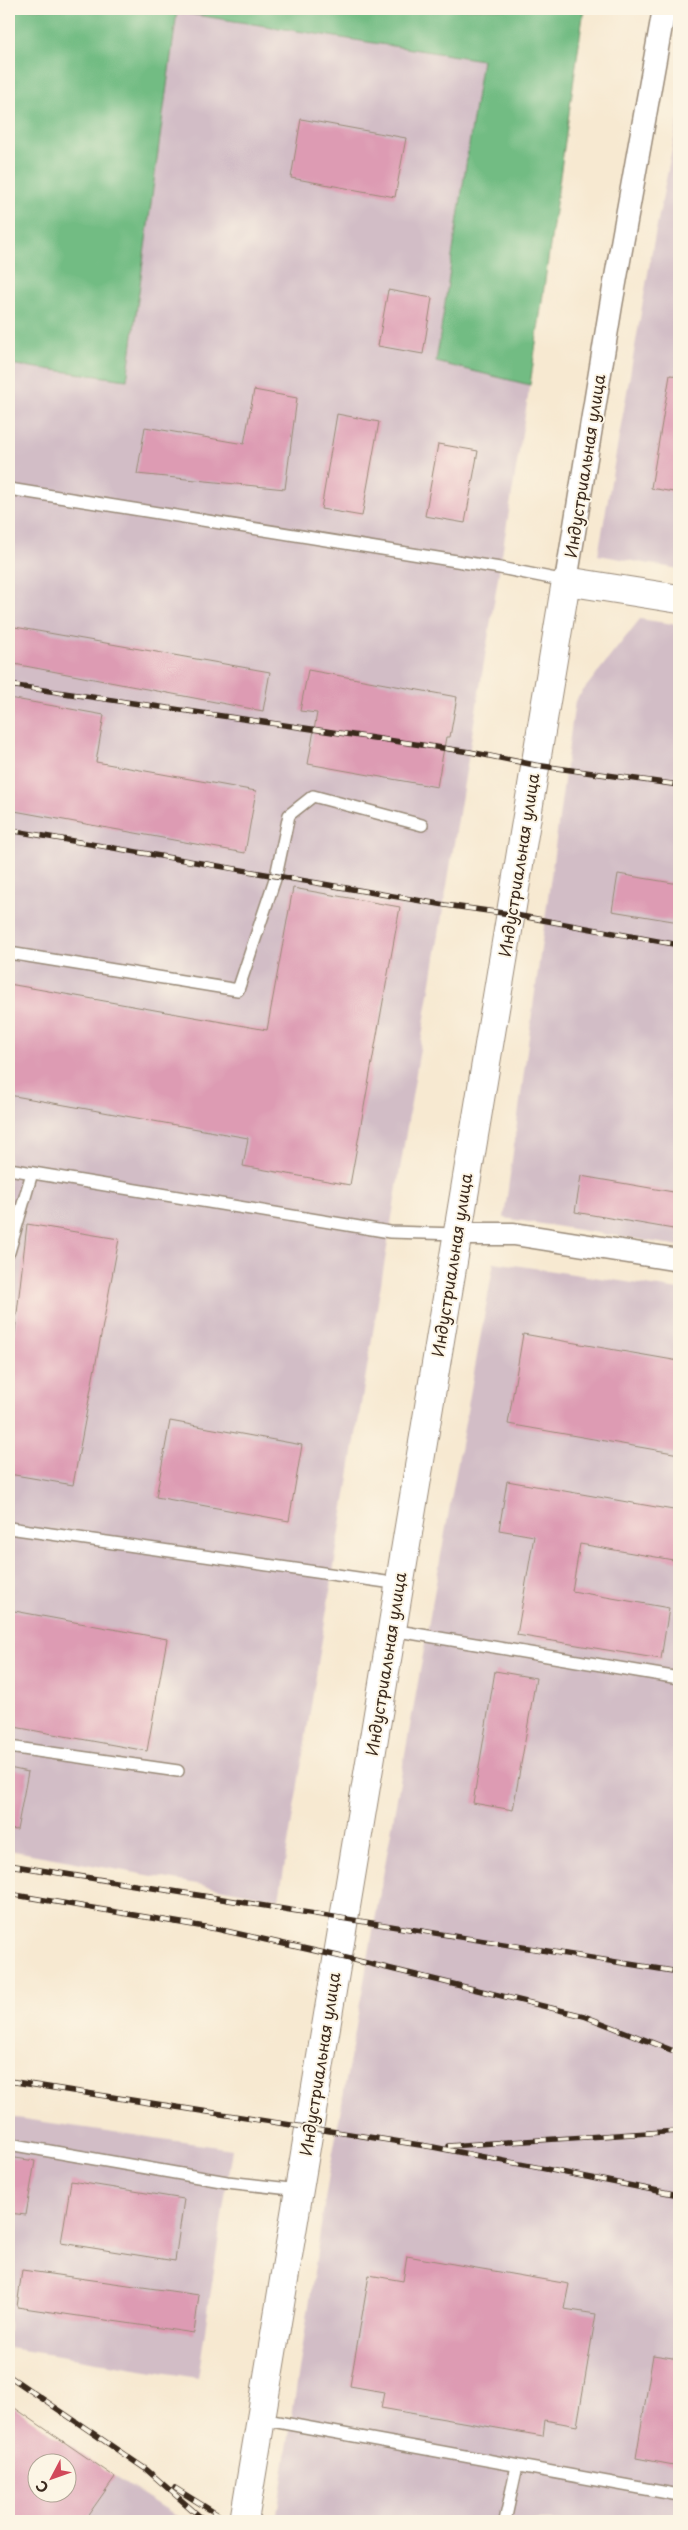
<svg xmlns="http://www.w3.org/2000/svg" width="688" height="2530" font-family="'Playpen Sans',sans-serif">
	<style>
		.industrial { fill: #d2bdc6; fill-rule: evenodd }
		.forest { fill: #72bc83; stroke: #567350 }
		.building { fill: #dd9bb3; fill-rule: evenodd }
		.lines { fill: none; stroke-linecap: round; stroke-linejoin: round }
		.lane-casing { stroke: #998a78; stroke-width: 14 }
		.street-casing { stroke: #998a78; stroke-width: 25 }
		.secondary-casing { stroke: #998a78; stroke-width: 30 }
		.lane { stroke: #fff; stroke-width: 11 }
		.street { stroke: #fff; stroke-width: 22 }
		.secondary { stroke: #fff; stroke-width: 28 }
		.rail-casing { stroke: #3b2a1e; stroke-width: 5.5 }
		.rail { stroke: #fcf5e5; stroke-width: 4; stroke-dasharray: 11; stroke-linecap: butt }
		.labels { text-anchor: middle; stroke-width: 4; stroke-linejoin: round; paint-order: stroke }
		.street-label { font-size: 16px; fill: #3b2a1e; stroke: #fcf5e5 }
	</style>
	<rect width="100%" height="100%" fill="#fcf5e5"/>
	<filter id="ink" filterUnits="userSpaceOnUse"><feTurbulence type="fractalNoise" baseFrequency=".02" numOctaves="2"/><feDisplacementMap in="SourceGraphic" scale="10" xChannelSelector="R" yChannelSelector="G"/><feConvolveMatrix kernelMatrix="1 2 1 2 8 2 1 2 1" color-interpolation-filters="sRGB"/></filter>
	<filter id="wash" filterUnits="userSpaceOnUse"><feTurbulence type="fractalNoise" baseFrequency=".0096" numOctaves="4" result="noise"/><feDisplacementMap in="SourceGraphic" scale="20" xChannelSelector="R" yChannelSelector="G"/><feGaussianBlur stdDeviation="1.12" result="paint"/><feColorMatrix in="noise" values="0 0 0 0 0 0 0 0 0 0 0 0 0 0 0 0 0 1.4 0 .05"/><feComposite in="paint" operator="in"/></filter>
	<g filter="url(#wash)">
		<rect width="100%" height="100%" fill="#f7e9d1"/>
		<g class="industrial">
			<path d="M 177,12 L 483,60 L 436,361 L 530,385 L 279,1899 L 9,1850 L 9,364 L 127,379 Z"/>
			<path d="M 679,115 L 679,569 L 598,555 L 653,245 Z"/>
			<path d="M 640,619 L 679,625 L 679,1246 L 504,1218 L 575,701 Z"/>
			<path d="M 494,1262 L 679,1290 L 679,2521 L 276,2521 L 328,2180 Z"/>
			<path d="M 9,2117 L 232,2149 L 198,2378 L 9,2348 Z"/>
			<path d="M 9,2404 L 115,2477 L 185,2521 L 9,2521 ZM 38,2462 L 68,2462 L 68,2492 L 38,2492 Z"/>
		</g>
		<path class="forest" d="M 9,9 L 584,9 L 530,385 L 436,362 L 482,60 L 177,12 L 127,380 L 9,364 Z"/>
		<g id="blocks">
			<g class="building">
				<path d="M 301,119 L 406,138 L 395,197 L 291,178 Z"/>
				<path d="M 388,290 L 432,298 L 423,354 L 378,346 Z"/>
				<path d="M 670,375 L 679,376 L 679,493 L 651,488 Z"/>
				<path d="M 254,390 L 297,398 L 285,489 L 137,474 L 145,427 L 244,444 Z"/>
				<path d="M 337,414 L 379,422 L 362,516 L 321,509 Z"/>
				<path d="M 438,444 L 478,451 L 465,523 L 425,516 Z"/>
				<path d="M 9,626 L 270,672 L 263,711 L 9,663 Z"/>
				<path d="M 308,670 L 457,697 L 450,737 L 446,737 L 437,787 L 308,764 L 317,713 L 300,711 Z"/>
				<path d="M 9,698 L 104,715 L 96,762 L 256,791 L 245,853 L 9,810 Z"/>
				<path d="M 618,874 L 679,884 L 679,922 L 612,911 Z"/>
				<path d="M 293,888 L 400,907 L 350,1185 L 243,1166 L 248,1138 L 9,1095 L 9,984 L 267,1030 Z"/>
				<path d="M 581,1176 L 679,1193 L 679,1230 L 575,1212 Z"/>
				<path d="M 27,1224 L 119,1239 L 73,1485 L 9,1474 L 9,1357 L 12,1358 Z"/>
				<path d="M 523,1334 L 679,1361 L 679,1454 L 508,1424 Z"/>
				<path d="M 170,1421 L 302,1445 L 289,1521 L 156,1497 Z"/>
				<path d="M 507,1481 L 679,1511 L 679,1561 L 580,1544 L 572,1591 L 669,1608 L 661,1659 L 517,1635 L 534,1536 L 499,1530 Z"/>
				<path d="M 9,1610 L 167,1639 L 147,1751 L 9,1726 Z"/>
				<path d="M 495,1671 L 536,1678 L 513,1810 L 473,1803 Z"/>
				<path d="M 9,1768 L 28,1772 L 17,1830 L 9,1829 Z"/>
				<path d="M 9,2157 L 35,2161 L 26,2215 L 9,2213 Z"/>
				<path d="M 71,2181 L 184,2199 L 175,2261 L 61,2243 Z"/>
				<path d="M 407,2256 L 569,2284 L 564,2309 L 596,2314 L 577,2426 L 545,2420 L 543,2436 L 381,2408 L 384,2392 L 350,2386 L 369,2275 L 403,2281 Z"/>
				<path d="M 22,2270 L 199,2295 L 194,2333 L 17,2307 Z"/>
				<path d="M 653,2355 L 679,2359 L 679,2466 L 636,2458 Z"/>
				<path d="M 9,2404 L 115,2477 L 84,2521 L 9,2521 ZM 38,2462 L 68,2462 L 68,2492 L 38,2492 Z"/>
			</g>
		</g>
	</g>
	<g filter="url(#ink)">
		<use href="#blocks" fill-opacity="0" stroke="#998a78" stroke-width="1"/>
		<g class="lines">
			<g class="lane-casing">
				<g id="lane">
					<path d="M 9,489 L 500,568 L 566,581"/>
					<path d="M 9,953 L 238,990 L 276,876 L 289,815 L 313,796 L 422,825"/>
					<path d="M 9,1169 L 390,1232 L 458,1234"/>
					<path d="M 9,1252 L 32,1173"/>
					<path d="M 9,1528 L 400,1584"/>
					<path d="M 392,1630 L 679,1678"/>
					<path d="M 9,1747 L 178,1771"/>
					<path d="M 9,2144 L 227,2182 L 299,2190"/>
					<path d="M 261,2419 L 679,2495"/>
					<path d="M 505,2521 L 517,2466"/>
				</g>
			</g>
			<g class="street-casing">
				<g id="street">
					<path d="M 566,581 L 611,305 L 664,9"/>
					<path d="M 458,1234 L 514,1234 L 679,1260"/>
				</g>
			</g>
			<g class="secondary-casing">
				<path id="secondary" d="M 244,2521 L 566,581 L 679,599"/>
			</g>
			<use href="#lane" class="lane"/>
			<use href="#street" class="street"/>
			<use href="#secondary" class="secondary"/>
			<g class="rail-casing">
				<g id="rail">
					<path d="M 9,685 L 470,752 L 535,765 L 679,785"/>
					<path d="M 9,830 L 445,905 L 510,914 L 679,945"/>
					<path d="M 9,1865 L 679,1972"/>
					<path d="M 9,1894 L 217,1929 L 338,1956 L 584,2016 L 679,2053"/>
					<path d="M 9,2081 L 433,2147 L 679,2195"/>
					<path d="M 448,2146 L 679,2131"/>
					<path d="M 9,2376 L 147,2470 L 205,2521"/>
					<path d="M 175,2488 L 228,2521"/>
				</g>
			</g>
			<use href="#rail" class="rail"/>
		</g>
	</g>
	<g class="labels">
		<g class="street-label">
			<text transform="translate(585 466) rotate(-81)" y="6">Индустриальная улица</text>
			<text transform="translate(519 865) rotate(-81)" y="6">Индустриальная улица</text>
			<text transform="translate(452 1265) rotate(-81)" y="6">Индустриальная улица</text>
			<text transform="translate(386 1664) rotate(-81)" y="6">Индустриальная улица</text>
			<text transform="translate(320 2064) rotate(-81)" y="6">Индустриальная улица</text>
		</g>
	</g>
	<rect width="688" height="2530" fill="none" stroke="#fcf5e5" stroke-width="30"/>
	<g transform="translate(52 2478) rotate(229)"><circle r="24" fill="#fcf5e5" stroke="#afa495"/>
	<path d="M0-4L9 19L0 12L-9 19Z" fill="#d1495b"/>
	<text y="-8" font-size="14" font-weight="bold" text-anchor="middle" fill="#3b2a1e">С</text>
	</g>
</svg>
